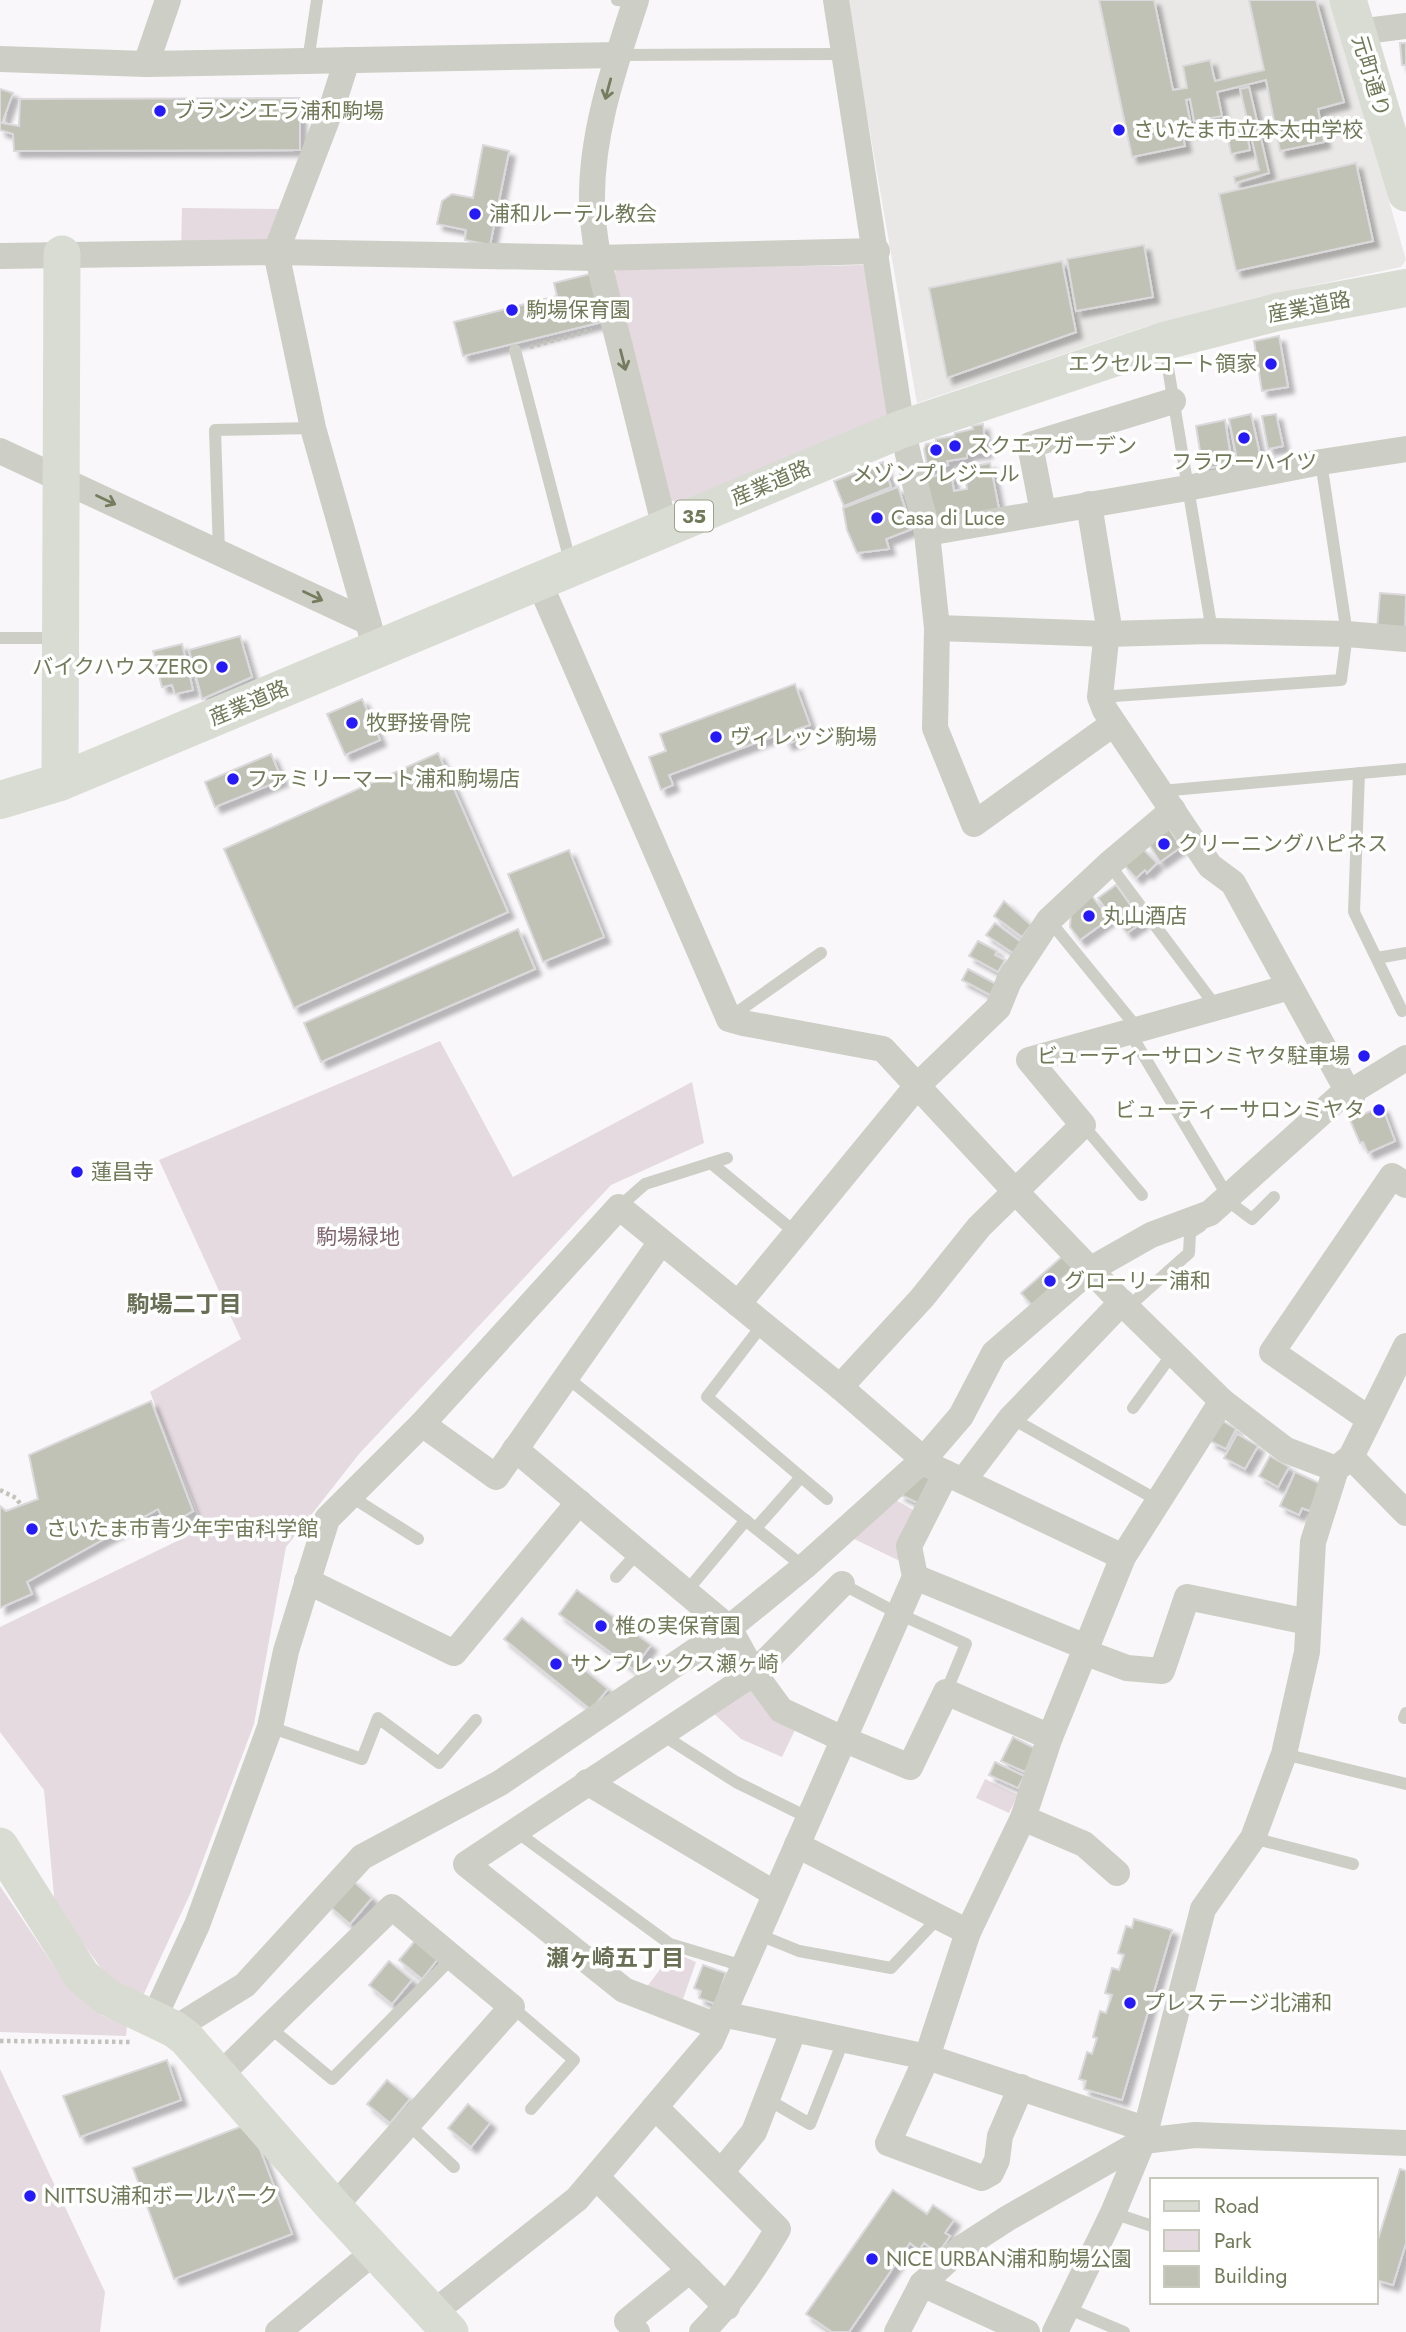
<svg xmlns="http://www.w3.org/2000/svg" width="1406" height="2332" font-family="Jost,'Noto Sans JP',sans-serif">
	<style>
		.built { fill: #e9e8e7 }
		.green { fill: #e4dadf }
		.building { fill: #bfc2b4; stroke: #dbd9db; stroke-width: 2; filter: url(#shadow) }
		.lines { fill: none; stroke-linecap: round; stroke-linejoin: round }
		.path { stroke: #c1c3bc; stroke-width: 4.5; stroke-dasharray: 3.5 3.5; stroke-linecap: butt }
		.lane { stroke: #cdcfc6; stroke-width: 12 }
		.street { stroke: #cdcfc6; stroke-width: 26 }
		.secondary { stroke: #d9dcd3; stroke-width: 37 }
		.primary { stroke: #d9dcd3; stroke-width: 38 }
		.oneway { stroke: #757d5e }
		.poi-dot { fill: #261af6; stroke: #fff; stroke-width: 2.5 }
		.labels { text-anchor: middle; stroke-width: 7; stroke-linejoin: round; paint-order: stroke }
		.shield { fill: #fff; stroke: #9ba18a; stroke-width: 2 }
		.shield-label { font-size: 19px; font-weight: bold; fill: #707958 }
		.street-label { font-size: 21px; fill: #707958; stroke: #fff }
		.poi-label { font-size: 21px; fill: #707958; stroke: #fff; text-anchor: start }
		.park-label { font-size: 21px; fill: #816570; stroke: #fff }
		.neighbourhood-label { font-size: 23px; font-weight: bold; fill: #686f54; stroke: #fff }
	</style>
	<defs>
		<filter id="shadow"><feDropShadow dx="6" dy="6" stdDeviation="2" flood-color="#0004"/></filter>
	</defs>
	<rect width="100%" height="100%" fill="#f9f7f9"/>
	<path class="built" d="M 847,0 L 1331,0 L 1406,260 L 1401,267 L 1258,297 L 1145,327 L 917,403 Z"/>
	<g class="green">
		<path d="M 182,208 L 284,209 L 272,242 L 181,248 Z"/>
		<path d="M 867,265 L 889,407 L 885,419 L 680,504 L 671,500 L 614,278 L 616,269 Z"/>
		<path d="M 440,1041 L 513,1177 L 692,1082 L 704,1143 L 611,1185 L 359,1454 L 286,1547 L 254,1724 L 191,1892 L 141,2000 L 110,1980 L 55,1906 L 44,1790 L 0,1732 L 0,1627 L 204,1528 L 150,1392 L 241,1339 L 159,1160 Z"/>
		<path d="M 891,1497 L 920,1514 L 906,1564 L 850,1537 Z"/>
		<path d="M 747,1685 L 795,1730 L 782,1757 L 741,1739 L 710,1710 Z"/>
		<path d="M 985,1779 L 1018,1795 L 1009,1813 L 976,1798 Z"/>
		<path d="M 0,1886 L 62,1978 L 101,2015 L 127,2026 L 126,2036 L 0,2032 Z"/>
		<path d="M 673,1952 L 696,1962 L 683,1999 L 646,1988 Z"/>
		<path d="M 0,2069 L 105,2292 L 100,2332 L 0,2332 Z"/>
	</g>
	<g class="building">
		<path d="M 1099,0 L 1154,0 L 1173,90 L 1187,88 L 1183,66 L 1210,60 L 1215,81 L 1264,70 L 1249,0 L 1316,0 L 1344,102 L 1318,109 L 1324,142 L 1280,151 L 1266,80 L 1217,92 L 1222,116 L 1194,121 L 1190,99 L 1186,100 L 1192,130 L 1182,132 L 1185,146 L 1132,157 Z"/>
		<path d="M 1400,43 L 1406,43 L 1406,65 L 1402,65 Z"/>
		<path d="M 1249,87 L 1269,173 L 1235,183 L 1234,177 L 1259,170 L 1240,89 Z"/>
		<path d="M 0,89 L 13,93 L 2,123 L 19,126 L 20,99 L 300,98 L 300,150 L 14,151 L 13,134 L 0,130 Z"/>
		<path d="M 1246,130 L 1250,150 L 1231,154 L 1227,134 Z"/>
		<path d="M 483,145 L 509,151 L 490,245 L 465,240 L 466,230 L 437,224 L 442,201 L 452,194 L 473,198 Z"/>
		<path d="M 1356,163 L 1373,241 L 1236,271 L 1219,194 Z"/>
		<path d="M 1144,245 L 1153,297 L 1076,311 L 1067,259 Z"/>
		<path d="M 1062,261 L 1076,332 L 947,378 L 929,288 Z"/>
		<path d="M 590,274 L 602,322 L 463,356 L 454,322 L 557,296 L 554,283 Z"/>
		<path d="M 1279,336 L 1288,387 L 1262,391 L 1254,341 Z"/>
		<path d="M 1251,414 L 1261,459 L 1245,462 L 1244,458 L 1237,460 L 1229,419 Z"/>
		<path d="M 1276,414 L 1283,446 L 1268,449 L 1262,416 Z"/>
		<path d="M 1225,420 L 1232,464 L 1203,469 L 1196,426 Z"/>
		<path d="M 983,424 L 986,452 L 967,454 L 967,458 L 947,461 L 948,465 L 928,470 L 924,449 L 926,444 L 936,443 L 936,439 L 954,436 L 955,433 L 973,429 L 972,426 Z"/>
		<path d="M 883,462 L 891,487 L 844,506 L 834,481 Z"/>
		<path d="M 990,463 L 999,509 L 937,520 L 925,478 L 951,473 L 954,491 L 967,489 L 964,468 Z"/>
		<path d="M 898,487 L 912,529 L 886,539 L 889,549 L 857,553 L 847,530 L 843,508 Z"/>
		<path d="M 1380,593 L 1406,595 L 1405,632 L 1377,630 Z"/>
		<path d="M 240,636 L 252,677 L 202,699 L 189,650 Z"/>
		<path d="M 182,644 L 193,690 L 175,694 L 172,685 L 162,687 L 153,651 Z"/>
		<path d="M 795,684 L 810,725 L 795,730 L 798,740 L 787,744 L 782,733 L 669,775 L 673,785 L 661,790 L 649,757 L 666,751 L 660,734 Z"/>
		<path d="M 362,699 L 380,740 L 345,755 L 327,714 Z"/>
		<path d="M 438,753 L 508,912 L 294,1008 L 224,849 Z"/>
		<path d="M 271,754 L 282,780 L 215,807 L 205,782 Z"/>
		<path d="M 1168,827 L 1181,847 L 1160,862 L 1147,841 Z"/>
		<path d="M 1142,848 L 1157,863 L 1147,873 L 1145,870 L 1136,878 L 1124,865 Z"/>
		<path d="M 569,850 L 604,937 L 543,962 L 508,874 Z"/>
		<path d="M 1116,885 L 1131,906 L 1134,904 L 1139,912 L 1137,914 L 1143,922 L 1127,933 L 1115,917 L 1112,918 L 1098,898 Z"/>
		<path d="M 1092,896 L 1109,919 L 1080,940 L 1070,927 L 1071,913 Z"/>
		<path d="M 1004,901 L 1031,925 L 1022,937 L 994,916 Z"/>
		<path d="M 995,923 L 1021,942 L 1013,953 L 986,935 Z"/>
		<path d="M 518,929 L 535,969 L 321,1062 L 304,1023 Z"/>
		<path d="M 978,941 L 997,951 L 995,955 L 1005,960 L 998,972 L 969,956 Z"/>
		<path d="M 968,969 L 996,984 L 990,995 L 962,980 Z"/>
		<path d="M 1382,1106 L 1395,1141 L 1368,1153 L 1363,1142 L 1360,1143 L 1350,1120 Z"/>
		<path d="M 1065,1254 L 1079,1270 L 1035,1309 L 1021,1293 Z"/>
		<path d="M 151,1401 L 193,1511 L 167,1526 L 158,1509 L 27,1582 L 32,1594 L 0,1608 L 0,1506 L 6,1511 L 38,1499 L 29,1455 Z"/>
		<path d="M 1221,1420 L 1236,1429 L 1226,1449 L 1210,1441 Z"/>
		<path d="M 1237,1434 L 1258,1446 L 1245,1469 L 1224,1458 Z"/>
		<path d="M 1270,1456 L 1289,1467 L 1278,1487 L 1259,1476 Z"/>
		<path d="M 1295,1472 L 1321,1484 L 1310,1511 L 1302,1508 L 1299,1515 L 1280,1506 Z"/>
		<path d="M 919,1473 L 933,1480 L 922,1505 L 899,1494 Z"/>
		<path d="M 577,1590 L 651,1645 L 633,1669 L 559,1614 Z"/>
		<path d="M 522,1618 L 608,1689 L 591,1710 L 504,1639 Z"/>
		<path d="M 1013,1737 L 1036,1749 L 1025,1772 L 1001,1761 Z"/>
		<path d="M 995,1762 L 1024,1776 L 1018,1788 L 989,1775 Z"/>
		<path d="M 351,1879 L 372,1898 L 350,1924 L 328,1905 Z"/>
		<path d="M 1134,1919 L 1172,1930 L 1122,2100 L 1084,2089 L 1086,2081 L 1079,2079 L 1087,2052 L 1092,2054 L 1097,2038 L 1093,2037 L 1100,2011 L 1106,2013 L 1112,1995 L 1105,1993 L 1112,1968 L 1119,1970 L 1124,1955 L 1118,1953 L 1126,1926 L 1132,1928 Z"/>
		<path d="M 419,1936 L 441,1955 L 422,1979 L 399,1960 Z"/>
		<path d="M 389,1961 L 412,1980 L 392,2004 L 369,1985 Z"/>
		<path d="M 703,1965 L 726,1973 L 715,2004 L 699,1998 L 701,1991 L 694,1988 Z"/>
		<path d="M 167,2060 L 181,2100 L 80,2137 L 63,2096 Z"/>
		<path d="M 387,2080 L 410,2099 L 390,2123 L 367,2104 Z"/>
		<path d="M 468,2104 L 490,2123 L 471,2147 L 448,2128 Z"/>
		<path d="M 250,2123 L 292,2234 L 174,2279 L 133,2168 Z"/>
		<path d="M 1400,2169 L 1406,2171 L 1406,2243 L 1393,2285 L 1376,2280 L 1376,2246 Z"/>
		<path d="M 893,2190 L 927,2214 L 933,2205 L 954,2220 L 945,2233 L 950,2236 L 933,2261 L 925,2257 L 931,2248 L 924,2243 L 919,2250 L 910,2243 L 849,2332 L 832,2332 L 806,2314 Z"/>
	</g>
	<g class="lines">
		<g class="path">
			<path d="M 530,347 L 592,330"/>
			<path d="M 0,1490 L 16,1498 L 21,1505"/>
			<path d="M 0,2041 L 132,2042"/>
		</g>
		<g class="lane">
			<path d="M 617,0 L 635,2"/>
			<path d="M 617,55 L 846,54"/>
			<path d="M 308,61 L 317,0"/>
			<path d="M 1164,344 L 1212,631"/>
			<path d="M 515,350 L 571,565"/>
			<path d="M 219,552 L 215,430 L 313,428"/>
			<path d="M 0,638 L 58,638"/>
			<path d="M 1100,697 L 1341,680 L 1347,634 L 1321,462"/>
			<path d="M 1359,773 L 1354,912 L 1402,1011"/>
			<path d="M 1161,791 L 1406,769"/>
			<path d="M 1109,864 L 1217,1008"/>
			<path d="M 1049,920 L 1138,1029"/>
			<path d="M 1377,958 L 1406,953"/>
			<path d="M 729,1018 L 821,953"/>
			<path d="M 1129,1031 L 1230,1200"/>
			<path d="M 1083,1125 L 1142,1195"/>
			<path d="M 711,1163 L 796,1233"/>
			<path d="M 1232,1204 L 1252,1219 L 1274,1197"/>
			<path d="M 619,1207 L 645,1184 L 727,1158"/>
			<path d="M 1127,1308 L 1189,1253 L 1190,1233 L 1201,1226"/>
			<path d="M 763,1324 L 707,1397 L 827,1499"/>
			<path d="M 565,1376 L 804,1567"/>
			<path d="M 1133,1408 L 1173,1353"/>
			<path d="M 1011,1418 L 1159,1501"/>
			<path d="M 350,1496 L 418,1539"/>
			<path d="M 756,1528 L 801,1477"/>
			<path d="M 616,1577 L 638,1552"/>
			<path d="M 842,1584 L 899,1614 L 966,1644 L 946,1692"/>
			<path d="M 686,1592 L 746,1520"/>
			<path d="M 1404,1718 L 1406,1713"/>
			<path d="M 270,1727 L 362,1759 L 378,1718 L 439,1763 L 476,1720"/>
			<path d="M 661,1734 L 736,1782 L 809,1818"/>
			<path d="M 1284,1754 L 1406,1784"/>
			<path d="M 514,1830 L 670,1944 L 743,1966"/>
			<path d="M 1253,1838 L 1353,1864"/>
			<path d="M 757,1934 L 799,1951 L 891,1968 L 939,1917"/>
			<path d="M 512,2007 L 574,2060 L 531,2109"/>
			<path d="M 268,2026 L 332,2079 L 453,1957"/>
			<path d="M 767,2099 L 810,2124 L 844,2039"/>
			<path d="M 408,2124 L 454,2167"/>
			<path d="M 1113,2213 L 1152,2226"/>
			<path d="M 1067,2308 L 1124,2332"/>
		</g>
		<g class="street">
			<path d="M 636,0 C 615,65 591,132 592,201 C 593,251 608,299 620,347 C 635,408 650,468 665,528"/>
			<path d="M 836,0 L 902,429 L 927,533 L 937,628 L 935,728 L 974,824 L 1113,724"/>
			<path d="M 1358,32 L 1406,26"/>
			<path d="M 0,59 L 146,64 L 617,55"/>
			<path d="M 347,60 L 334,101 L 276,252 L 313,428 L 376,650"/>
			<path d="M 146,64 L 168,0"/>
			<path d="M 0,256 L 276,252 L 597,258 L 877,251"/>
			<path d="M 0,451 L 368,622"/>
			<path d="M 1089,504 L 1108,621 L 1100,697 L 1105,710 L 1210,866 L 1233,883 L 1352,1099"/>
			<path d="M 1043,512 L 1030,445 L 1173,401"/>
			<path d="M 927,533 L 1187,488 L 1321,462 L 1406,449"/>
			<path d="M 539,582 L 729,1019 L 743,1023 L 883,1049 L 1015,1191 L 1127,1308 L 1222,1401 L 1286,1450 L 1336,1469"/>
			<path d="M 937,628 L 1107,634 L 1212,631 L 1347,634 L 1406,639"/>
			<path d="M 1349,1093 L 1406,1058"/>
			<path d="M 738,1304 L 917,1086 L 998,1008 L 1009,981 L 1049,920 L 1109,864 L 1173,810"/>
			<path d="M 840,1387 L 922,1298 L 979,1227 L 1083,1125 L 1029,1060 L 1290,987"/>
			<path d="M 1369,1419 L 1272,1352 L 1392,1176 L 1406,1185"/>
			<path d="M 422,1424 L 496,1477 L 661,1242"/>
			<path d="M 515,1449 L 729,1628 L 754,1673 L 781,1710 L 843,1739 L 910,1767 L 946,1692 L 1050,1737"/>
			<path d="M 1351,1457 L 1406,1513"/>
			<path d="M 963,1481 L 1011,1418 L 1122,1302"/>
			<path d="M 915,1577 L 1086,1647"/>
			<path d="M 307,1581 L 454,1653 L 579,1502"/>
			<path d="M 1084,1652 L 1127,1668 L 1162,1671 L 1187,1597 L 1308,1622"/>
			<path d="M 587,1782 L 775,1894"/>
			<path d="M 1023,1818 L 1084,1844 L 1117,1873"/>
			<path d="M 797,1845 L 968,1932"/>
			<path d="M 722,2014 L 927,2057 L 1145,2129"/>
			<path d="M 153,2020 L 197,1925 L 270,1727 L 286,1651 L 327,1519 L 422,1424 L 619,1207 L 840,1387 L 931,1466 L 1123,1557"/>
			<path d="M 717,2026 L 624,1990 L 466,1864 L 754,1673 L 842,1584"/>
			<path d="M 174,2029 L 245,1985 L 362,1857 L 500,1783 L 729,1628 L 804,1567 L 924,1459 L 961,1416 L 994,1353 L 1091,1269 L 1151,1235 L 1210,1213 L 1347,1090"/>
			<path d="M 220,2075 L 392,1907 L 512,2007 L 334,2207"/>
			<path d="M 1021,2087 L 1000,2136 L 997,2160 L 991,2173 L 982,2178 L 888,2143 L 927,2057 L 968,1932 L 1023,1818 L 1050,1737 L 1123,1557 L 1222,1401"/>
			<path d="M 655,2107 L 778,2229 C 756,2266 733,2301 702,2332"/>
			<path d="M 721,2172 L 754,2132 L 794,2029"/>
			<path d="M 596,2177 L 727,2307"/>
			<path d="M 922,2284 L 1027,2332"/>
			<path d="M 433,2313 L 577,2199 L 711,2041 L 915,1577 L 909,1546 L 946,1473"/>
			<path d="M 278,2332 L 375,2251"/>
			<path d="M 637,2332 L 627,2321 L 690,2270"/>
			<path d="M 897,2332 L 922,2284 L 960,2249 L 1008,2218 L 1143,2141 L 1195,2135 L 1406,2143"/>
			<path d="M 1055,2332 L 1113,2213 L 1143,2141 L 1203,1909 L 1253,1838 L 1284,1754 L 1307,1652 L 1313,1542 L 1336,1469 L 1351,1457 L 1406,1346"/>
		</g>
		<g class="secondary">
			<path d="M 1348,0 L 1406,193"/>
			<path d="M 60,782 L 62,254"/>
			<path d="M 0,1846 L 82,1976 L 107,1997 L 174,2029 L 186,2038 L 334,2207 L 450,2332"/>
		</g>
		<path class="primary" d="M 0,800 L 60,782 L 902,429 L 1164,341 L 1277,312 L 1406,288"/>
	</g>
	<defs><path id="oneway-shaft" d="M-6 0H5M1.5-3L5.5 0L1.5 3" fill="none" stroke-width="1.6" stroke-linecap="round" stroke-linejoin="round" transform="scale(1.75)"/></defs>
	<g class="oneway">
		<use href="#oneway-shaft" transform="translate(608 89) rotate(105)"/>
		<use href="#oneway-shaft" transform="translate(623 360) rotate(76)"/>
		<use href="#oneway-shaft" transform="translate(106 500) rotate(25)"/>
		<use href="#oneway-shaft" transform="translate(313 596) rotate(25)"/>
	</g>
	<g class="poi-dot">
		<circle cx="160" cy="111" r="7"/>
		<circle cx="1119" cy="130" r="7"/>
		<circle cx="475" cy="214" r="7"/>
		<circle cx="512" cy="310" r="7"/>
		<circle cx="1271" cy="364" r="7"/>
		<circle cx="1244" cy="438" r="7"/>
		<circle cx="955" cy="446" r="7"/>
		<circle cx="936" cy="450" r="7"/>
		<circle cx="877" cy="518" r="7"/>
		<circle cx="222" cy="667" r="7"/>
		<circle cx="352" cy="723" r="7"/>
		<circle cx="716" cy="737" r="7"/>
		<circle cx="233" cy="779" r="7"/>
		<circle cx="1164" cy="844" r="7"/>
		<circle cx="1089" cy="916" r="7"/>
		<circle cx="1364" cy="1056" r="7"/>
		<circle cx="1379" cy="1110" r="7"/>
		<circle cx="77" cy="1172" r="7"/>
		<circle cx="1050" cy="1281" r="7"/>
		<circle cx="32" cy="1529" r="7"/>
		<circle cx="601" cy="1626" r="7"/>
		<circle cx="556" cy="1664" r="7"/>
		<circle cx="1130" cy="2003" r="7"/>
		<circle cx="30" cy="2196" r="7"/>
		<circle cx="872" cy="2259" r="7"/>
	</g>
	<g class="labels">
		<rect class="shield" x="675" y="500.5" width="38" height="31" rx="5"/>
		<g class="shield-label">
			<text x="694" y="523">35</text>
		</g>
		<g class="street-label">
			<text transform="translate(1371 76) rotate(73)" y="7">元町通り</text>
			<text transform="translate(1309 307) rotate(-11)" y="7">産業道路</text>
			<text transform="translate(771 483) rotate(-23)" y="7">産業道路</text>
			<text transform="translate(249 703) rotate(-23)" y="7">産業道路</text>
		</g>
		<g class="poi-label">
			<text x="174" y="118">ブランシエラ浦和駒場</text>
			<text x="1133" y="137">さいたま市立本太中学校</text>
			<text x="489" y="221">浦和ルーテル教会</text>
			<text x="526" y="317">駒場保育園</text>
			<text x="1257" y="371" text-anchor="end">エクセルコート領家</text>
			<text x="969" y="453">スクエアガーデン</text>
			<text x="1244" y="469" text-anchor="middle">フラワーハイツ</text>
			<text x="936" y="481" text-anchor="middle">メゾンプレジール</text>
			<text x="891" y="525">Casa di Luce</text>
			<text x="208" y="674" text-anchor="end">バイクハウスZERO</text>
			<text x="366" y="730">牧野接骨院</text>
			<text x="730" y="744">ヴィレッジ駒場</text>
			<text x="247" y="786">ファミリーマート浦和駒場店</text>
			<text x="1178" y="851">クリーニングハピネス</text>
			<text x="1103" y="923">丸山酒店</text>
			<text x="1350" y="1063" text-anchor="end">ビューティーサロンミヤタ駐車場</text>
			<text x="1365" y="1117" text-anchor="end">ビューティーサロンミヤタ</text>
			<text x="91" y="1179">蓮昌寺</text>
			<text x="1064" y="1288">グローリー浦和</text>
			<text x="46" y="1536">さいたま市青少年宇宙科学館</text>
			<text x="615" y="1633">椎の実保育園</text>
			<text x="570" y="1671">サンプレックス瀬ヶ崎</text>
			<text x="1144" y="2010">プレステージ北浦和</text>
			<text x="44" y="2203">NITTSU浦和ボールパーク</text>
			<text x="886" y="2266">NICE URBAN浦和駒場公園</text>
		</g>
		<g class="park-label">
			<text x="358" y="1244">駒場緑地</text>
		</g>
		<g class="neighbourhood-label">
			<text x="184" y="1312">駒場二丁目</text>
			<text x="615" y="1966">瀬ヶ崎五丁目</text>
		</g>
	</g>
	<rect x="1150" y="2178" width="228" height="126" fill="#ffffff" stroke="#c6c9bc" stroke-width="2"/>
	<rect x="1164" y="2201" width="35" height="10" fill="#d9dcd3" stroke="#c6c9bc" stroke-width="2"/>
	<text x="1214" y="2213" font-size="21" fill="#707958">Road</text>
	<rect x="1164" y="2230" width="35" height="21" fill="#e4dadf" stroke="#c6c9bc" stroke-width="2"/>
	<text x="1214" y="2248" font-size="21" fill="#707958">Park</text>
	<rect x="1164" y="2266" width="35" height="21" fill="#bfc2b4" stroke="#c6c9bc" stroke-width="2"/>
	<text x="1214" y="2283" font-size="21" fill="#707958">Building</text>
</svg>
